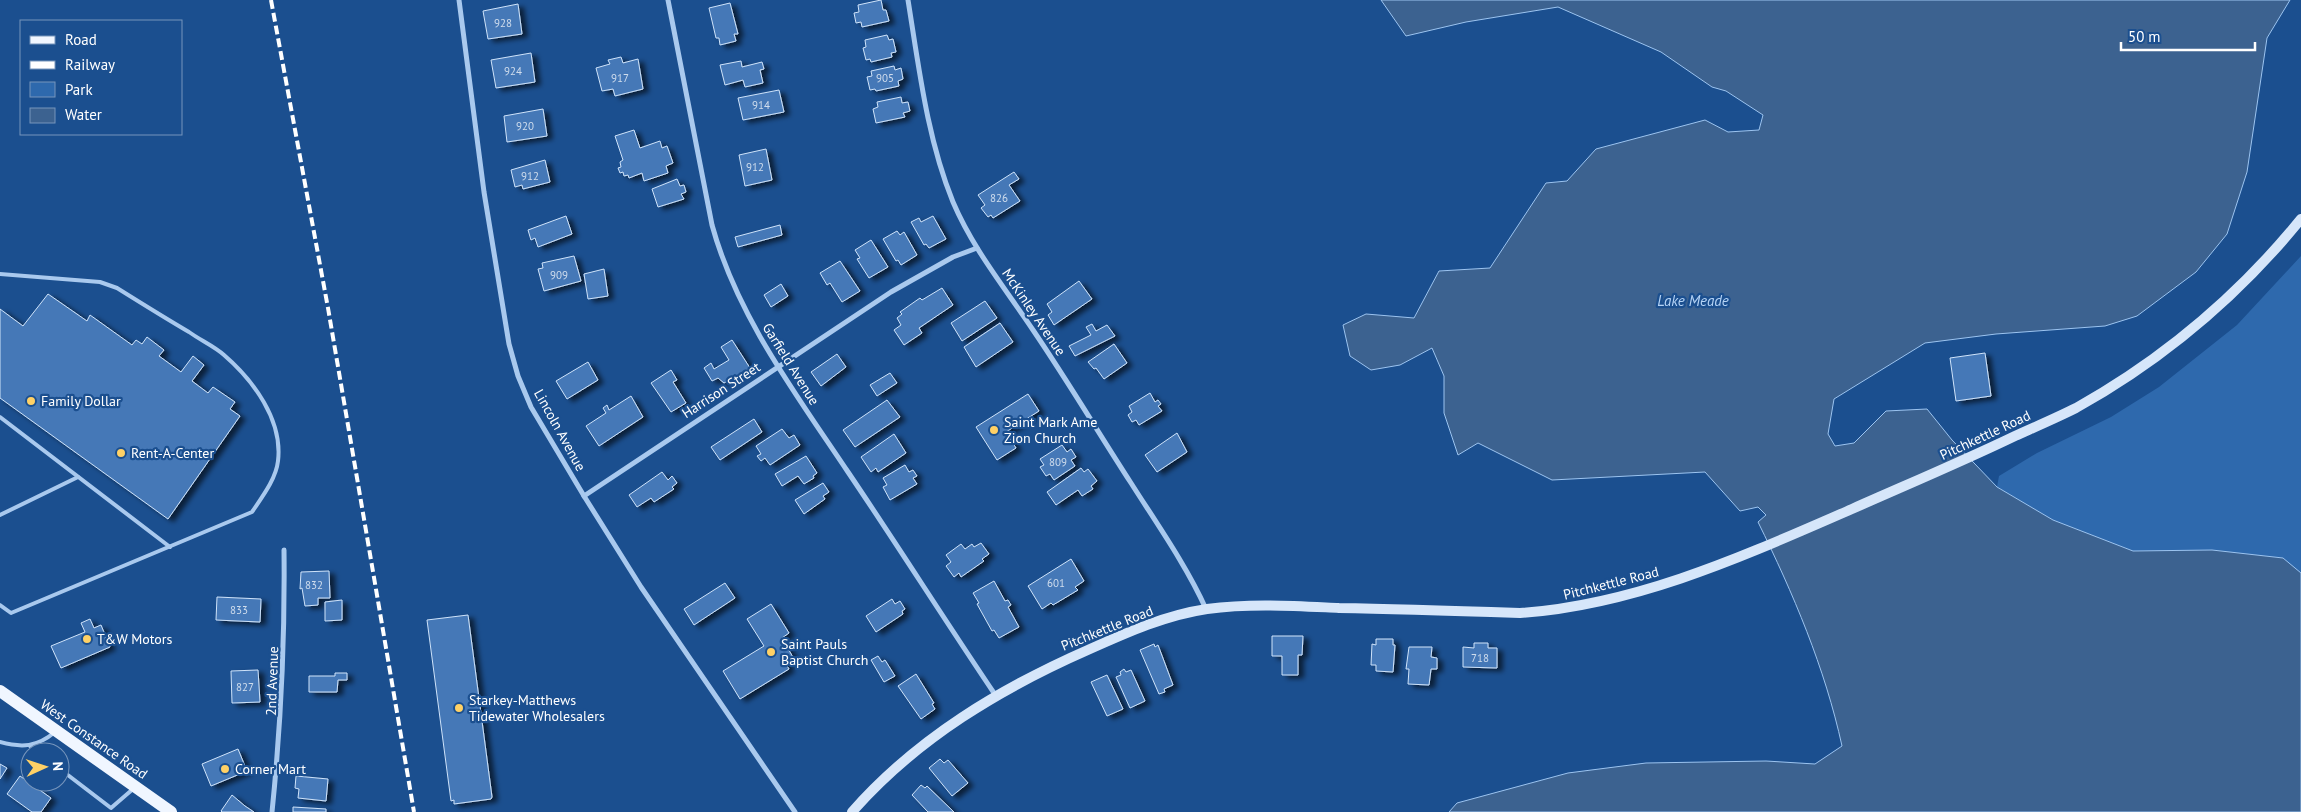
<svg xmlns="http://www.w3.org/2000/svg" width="2301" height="812" font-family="'PT Sans',sans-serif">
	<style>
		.green { fill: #2e69ad }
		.water { fill: #3c6290; stroke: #9cc4f0 }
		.building { fill: #4478b7; stroke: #cfe3fa; filter: url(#shadow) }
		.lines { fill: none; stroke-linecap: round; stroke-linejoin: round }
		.service { stroke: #a9c9ee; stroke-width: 4 }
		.minor { stroke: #a9c9ee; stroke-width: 5 }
		.secondary { stroke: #d6e6fa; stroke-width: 10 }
		.primary { stroke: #f0f6ff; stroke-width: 12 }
		.rail { stroke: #fff; stroke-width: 4; stroke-dasharray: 9 4; stroke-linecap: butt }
		.poi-dot { fill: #ffd166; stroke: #1b4f8f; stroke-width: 2 }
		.labels { text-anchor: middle; stroke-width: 4.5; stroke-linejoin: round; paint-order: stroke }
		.number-label { font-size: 11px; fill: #d0dded }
		.street-label { font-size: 14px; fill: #fff; stroke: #1b4f8f }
		.poi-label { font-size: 14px; fill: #fff; stroke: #1b4f8f; text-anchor: start }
		.water-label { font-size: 15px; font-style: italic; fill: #b5d3f5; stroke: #1b4f8f }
	</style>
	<defs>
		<filter id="shadow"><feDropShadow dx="5.5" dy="3" stdDeviation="2.5" flood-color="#0009"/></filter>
	</defs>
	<rect width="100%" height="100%" fill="#1b4f8f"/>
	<path class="green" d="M 2301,256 L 2301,573 L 2282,558 L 2212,550 L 2133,551 L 2053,520 L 1997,487 L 1999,476 L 2037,453 L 2111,417 L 2159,387 L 2237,325 Z"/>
	<path class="water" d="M 1381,0 L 2290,0 L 2267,38 L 2247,172 L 2227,234 L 2196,272 L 2137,316 L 2105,326 L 1996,334 L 1925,343 L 1834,399 L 1828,434 L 1835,446 L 1854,443 L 1886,411 L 1927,409 L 1952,440 L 1997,487 L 2053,520 L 2133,551 L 2212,550 L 2283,558 L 2301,573 L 2301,812 L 1449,812 L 1457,803 L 1568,773 L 1646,763 L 1766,761 L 1815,764 L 1842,746 C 1825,668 1793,593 1758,522 L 1766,515 L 1758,507 L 1740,511 L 1705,472 L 1552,480 L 1478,443 L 1458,455 L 1444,413 L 1444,376 L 1432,348 L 1400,365 L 1371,370 L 1350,356 L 1343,325 L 1366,314 L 1414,318 L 1439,271 L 1490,268 L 1546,183 L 1567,181 L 1596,149 L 1705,120 L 1728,132 L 1759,130 L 1763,115 L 1726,91 L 1712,87 L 1661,52 L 1558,7 L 1466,22 L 1406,36 Z"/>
	<g class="building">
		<path d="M 881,0 L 883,10 L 886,10 L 889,21 L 862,27 L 861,22 L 856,23 L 854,13 L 859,12 L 858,5 Z"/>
		<path d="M 730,3 L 738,34 L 734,34 L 736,41 L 720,45 L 719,38 L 716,38 L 709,8 Z"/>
		<path d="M 518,4 L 522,34 L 488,39 L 483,11 Z"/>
		<path d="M 887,35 L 889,40 L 893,39 L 896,52 L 891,53 L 892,57 L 871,62 L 870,59 L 866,60 L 863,48 L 866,47 L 865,40 Z"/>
		<path d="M 531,53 L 535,82 L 496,88 L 491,60 Z"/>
		<path d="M 621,57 L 623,63 L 638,59 L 643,89 L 615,96 L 613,89 L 602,91 L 596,68 L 610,64 L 608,60 Z"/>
		<path d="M 741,61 L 742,67 L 762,62 L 764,69 L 760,70 L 763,83 L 745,87 L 743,80 L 725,85 L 720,65 Z"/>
		<path d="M 894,66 L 895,70 L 901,68 L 903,79 L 898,81 L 899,86 L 876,91 L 875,89 L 870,90 L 867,77 L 872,76 L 871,71 Z"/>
		<path d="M 779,90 L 784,112 L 743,120 L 738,98 Z"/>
		<path d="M 901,97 L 902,103 L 908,102 L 910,111 L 903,113 L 905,117 L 876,123 L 873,109 L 878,107 L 877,102 Z"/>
		<path d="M 543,109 L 547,136 L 507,142 L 504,116 Z"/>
		<path d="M 634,130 L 640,148 L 660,141 L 662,148 L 667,146 L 673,163 L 666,166 L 668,173 L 644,181 L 642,173 L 629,178 L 628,175 L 624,176 L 623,172 L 620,173 L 618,168 L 621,167 L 620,162 L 623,160 L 615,136 Z"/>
		<path d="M 766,149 L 772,180 L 745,186 L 739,155 Z"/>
		<path d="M 545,160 L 550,182 L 523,189 L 522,185 L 515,187 L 511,170 Z"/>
		<path d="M 1014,172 L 1019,179 L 1009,185 L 1020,201 L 993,218 L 991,215 L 988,217 L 981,208 L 985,205 L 978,195 Z"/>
		<path d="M 677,179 L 680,186 L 684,185 L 686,192 L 681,194 L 684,199 L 658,207 L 652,189 Z"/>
		<path d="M 566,216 L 572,234 L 538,247 L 535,238 L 531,240 L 528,230 Z"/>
		<path d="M 933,216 L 946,239 L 929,248 L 926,244 L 924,245 L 911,222 L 919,218 L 921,222 Z"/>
		<path d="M 780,225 L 782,235 L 738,247 L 735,237 Z"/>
		<path d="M 897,231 L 900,235 L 904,232 L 917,255 L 901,265 L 898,260 L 896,261 L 883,239 Z"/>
		<path d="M 871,240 L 888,267 L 869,278 L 857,259 L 860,258 L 855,250 Z"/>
		<path d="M 574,256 L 581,281 L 544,291 L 538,269 L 543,268 L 542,263 Z"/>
		<path d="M 840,261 L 860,291 L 842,302 L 830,283 L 827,285 L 820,273 Z"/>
		<path d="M 604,269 L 608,296 L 588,299 L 584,274 Z"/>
		<path d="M 1079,281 L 1092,299 L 1054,325 L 1048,315 L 1052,312 L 1047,304 Z"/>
		<path d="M 781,284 L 788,296 L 771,307 L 764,295 Z"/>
		<path d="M 942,288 L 953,305 L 919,328 L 922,333 L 904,345 L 894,330 L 901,325 L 897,318 L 902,314 L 900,312 L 920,298 L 922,300 Z"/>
		<path d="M 48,294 L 87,321 L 90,315 L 132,345 L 136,340 L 142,344 L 147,337 L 164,350 L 159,356 L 181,372 L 193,356 L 204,365 L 192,381 L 208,393 L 213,387 L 235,402 L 230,409 L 240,416 L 168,519 L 0,398 L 0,309 L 23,326 Z"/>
		<path d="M 985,301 L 997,318 L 962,341 L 951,323 Z"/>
		<path d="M 1000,323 L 1013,342 L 976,367 L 964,347 Z"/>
		<path d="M 1092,324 L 1096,331 L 1107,325 L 1115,336 L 1075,356 L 1069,346 L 1091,335 L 1086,327 Z"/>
		<path d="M 732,340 L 750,368 L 724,383 L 718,378 L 712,381 L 704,368 L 711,363 L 714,369 L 729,360 L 721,347 Z"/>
		<path d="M 1114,344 L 1127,363 L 1104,379 L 1096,368 L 1094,369 L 1088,362 Z"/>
		<path d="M 1985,353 L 1991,396 L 1956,401 L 1950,358 Z"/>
		<path d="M 837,354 L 846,367 L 821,386 L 811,372 Z"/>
		<path d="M 588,362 L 598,380 L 567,399 L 556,381 Z"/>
		<path d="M 671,370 L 677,380 L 673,382 L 686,403 L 671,412 L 651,383 Z"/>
		<path d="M 890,373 L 897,383 L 877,396 L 870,385 Z"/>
		<path d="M 1150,393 L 1155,402 L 1158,400 L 1161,404 L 1158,406 L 1162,411 L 1139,425 L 1136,420 L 1132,422 L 1128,415 L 1132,412 L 1129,406 Z"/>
		<path d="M 1028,394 L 1039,411 L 1006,432 L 1016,448 L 997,460 L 976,427 Z"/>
		<path d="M 631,396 L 643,417 L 599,446 L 586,426 L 606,413 L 603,408 L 607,405 L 609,410 Z"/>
		<path d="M 887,400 L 900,417 L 855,447 L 843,430 Z"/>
		<path d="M 754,419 L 762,432 L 720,460 L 711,447 Z"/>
		<path d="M 782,429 L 789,438 L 794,435 L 800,445 L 770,465 L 765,458 L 761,461 L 757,456 L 761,454 L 756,446 Z"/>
		<path d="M 1177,433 L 1187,452 L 1157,472 L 1145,455 Z"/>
		<path d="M 894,434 L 906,453 L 878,472 L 876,468 L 871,472 L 861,457 Z"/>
		<path d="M 1062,445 L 1067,452 L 1071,449 L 1076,457 L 1071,460 L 1075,466 L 1054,480 L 1050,474 L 1046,476 L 1040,467 L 1044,465 L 1040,459 Z"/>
		<path d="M 806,456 L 817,473 L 813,476 L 814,478 L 804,484 L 798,476 L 782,486 L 775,474 Z"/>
		<path d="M 905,465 L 909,472 L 913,470 L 917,476 L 913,478 L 917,484 L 890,500 L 883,487 L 887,485 L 883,478 Z"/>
		<path d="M 1081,468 L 1084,472 L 1088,469 L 1097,481 L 1091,486 L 1093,489 L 1082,496 L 1078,490 L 1056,505 L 1047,492 Z"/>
		<path d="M 662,472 L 668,480 L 672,476 L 677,483 L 672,487 L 674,489 L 654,502 L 651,498 L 637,507 L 629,495 Z"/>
		<path d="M 823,483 L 829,492 L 823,496 L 825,499 L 804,514 L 795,500 Z"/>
		<path d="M 981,543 L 989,554 L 982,559 L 984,561 L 961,577 L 959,573 L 954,577 L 946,566 L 951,562 L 946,555 L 961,544 L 965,549 L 972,544 L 974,547 Z"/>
		<path d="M 1071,559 L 1084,581 L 1075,587 L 1078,590 L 1053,605 L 1051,603 L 1042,609 L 1028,586 Z"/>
		<path d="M 329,571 L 330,598 L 318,598 L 318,605 L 305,606 L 302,588 L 300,589 L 301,572 Z"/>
		<path d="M 994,581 L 1005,601 L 1008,600 L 1011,605 L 1008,607 L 1019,627 L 999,638 L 994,630 L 992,631 L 977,604 L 979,603 L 973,593 Z"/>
		<path d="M 725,583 L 735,598 L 694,625 L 684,609 Z"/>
		<path d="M 217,597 L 261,599 L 260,622 L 216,620 Z"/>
		<path d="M 892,599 L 895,604 L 900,601 L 905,609 L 902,611 L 903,614 L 876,632 L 866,616 Z"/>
		<path d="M 342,600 L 342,620 L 325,621 L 325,602 Z"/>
		<path d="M 771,604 L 789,633 L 782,638 L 794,659 L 786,664 L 789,669 L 740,699 L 723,671 L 764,646 L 747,619 Z"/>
		<path d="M 468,615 L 492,797 L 491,799 L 454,804 L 454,800 L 451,801 L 427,620 Z"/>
		<path d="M 90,619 L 94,628 L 101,625 L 110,647 L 61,668 L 51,646 L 85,632 L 81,623 Z"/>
		<path d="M 1272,636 L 1303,636 L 1302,655 L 1298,655 L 1298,675 L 1282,675 L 1282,656 L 1272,656 Z"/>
		<path d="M 1376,639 L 1393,639 L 1393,645 L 1395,645 L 1393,672 L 1376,671 L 1376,665 L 1371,665 L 1372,644 L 1376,645 Z"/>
		<path d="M 1474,643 L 1488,643 L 1488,648 L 1497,648 L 1497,668 L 1463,667 L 1463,647 L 1474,648 Z"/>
		<path d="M 1154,644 L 1155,647 L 1158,645 L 1173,685 L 1164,689 L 1165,692 L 1159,694 L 1140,650 Z"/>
		<path d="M 1409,647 L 1432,647 L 1431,657 L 1437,658 L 1437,669 L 1431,669 L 1429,685 L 1408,684 L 1409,669 L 1406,669 Z"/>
		<path d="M 878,656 L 882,662 L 885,660 L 895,676 L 884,682 L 871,660 Z"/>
		<path d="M 1124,669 L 1126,672 L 1131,670 L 1145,701 L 1130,708 L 1116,677 L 1121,675 L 1120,672 Z"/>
		<path d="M 258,670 L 260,702 L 232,703 L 231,671 Z"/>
		<path d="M 335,673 L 347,673 L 347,680 L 338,680 L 337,692 L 309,692 L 309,676 L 335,676 Z"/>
		<path d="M 916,674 L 934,703 L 932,704 L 935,709 L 921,719 L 898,686 Z"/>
		<path d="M 1107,675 L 1123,709 L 1107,716 L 1091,682 Z"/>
		<path d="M 238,749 L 247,771 L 211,786 L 202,764 Z"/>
		<path d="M 940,759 L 944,763 L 948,760 L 968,783 L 952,796 L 929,768 Z"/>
		<path d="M 0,764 L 7,768 L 0,779 Z"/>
		<path d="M 20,776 L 51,798 L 41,812 L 32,812 L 7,794 Z"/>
		<path d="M 296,776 L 328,779 L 326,801 L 298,798 L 299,789 L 295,788 Z"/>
		<path d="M 921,785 L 925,788 L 927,786 L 954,812 L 928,812 L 912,795 Z"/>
		<path d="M 232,795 L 245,806 L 254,812 L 222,812 L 221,811 Z"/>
		<path d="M 293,807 L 326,809 L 326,812 L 293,812 Z"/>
	</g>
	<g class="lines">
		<g class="service">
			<path d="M 0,274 L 100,282 L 117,288 C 141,303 165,318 189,332 C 200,340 214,346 224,355 C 253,380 283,420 278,461 C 276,479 262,497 252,512 L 11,613 L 0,605"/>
			<path d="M 0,417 L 170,547"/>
			<path d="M 0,515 L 78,477"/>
			<path d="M 0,742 C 22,748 37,747 55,732"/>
			<path d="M 30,746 L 37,752"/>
			<path d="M 60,769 L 111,808 L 133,789"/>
		</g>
		<g class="minor">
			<path d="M 459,0 L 484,192 L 509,344 L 518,376 L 531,407 L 584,496 L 641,587 L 795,812"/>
			<path d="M 668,0 L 712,225 C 737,316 796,394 848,472 C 898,546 946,622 996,696"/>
			<path d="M 908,0 C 919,68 927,138 953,202 C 973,249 1005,288 1033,330 C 1067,380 1098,432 1131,483 C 1157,524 1186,565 1206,609"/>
			<path d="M 584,496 L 891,292 L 953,257 L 977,248"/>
			<path d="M 272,812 C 281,724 285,638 284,550"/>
		</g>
		<path class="secondary" d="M 852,812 C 917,738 1001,688 1090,649 C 1128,632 1166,615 1207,609 C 1251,603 1295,606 1339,608 C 1400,609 1460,611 1520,613 C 1637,605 1746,555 1852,509 C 1906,485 1961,462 2015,436 C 2035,427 2056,418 2076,408 C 2162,360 2239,295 2301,219"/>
		<path class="primary" d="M 0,691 L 171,812"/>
		<path class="rail" d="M 271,0 L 328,308 L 414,812"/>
	</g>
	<g class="poi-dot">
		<circle cx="31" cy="401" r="5"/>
		<circle cx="994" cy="430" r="5"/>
		<circle cx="121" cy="453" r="5"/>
		<circle cx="87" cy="639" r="5"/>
		<circle cx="771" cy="652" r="5"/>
		<circle cx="459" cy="708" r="5"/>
		<circle cx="225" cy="769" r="5"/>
	</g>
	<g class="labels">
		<g class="number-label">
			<text x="503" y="27">928</text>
			<text x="513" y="75">924</text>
			<text x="620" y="82">917</text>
			<text x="885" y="82">905</text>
			<text x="761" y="109">914</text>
			<text x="525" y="130">920</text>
			<text x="755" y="171">912</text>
			<text x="530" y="180">912</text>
			<text x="999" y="202">826</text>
			<text x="559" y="279">909</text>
			<text x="1058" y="466">809</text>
			<text x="1056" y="587">601</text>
			<text x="314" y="589">832</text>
			<text x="239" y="614">833</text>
			<text x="1480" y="662">718</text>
			<text x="245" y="691">827</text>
		</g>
		<g class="street-label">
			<text transform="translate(1034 312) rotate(56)" y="5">McKinley Avenue</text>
			<text transform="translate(791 364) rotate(58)" y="5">Garfield Avenue</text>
			<text transform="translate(721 390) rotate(-33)" y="5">Harrison Street</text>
			<text transform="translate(560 430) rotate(61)" y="5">Lincoln Avenue</text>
			<text transform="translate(1985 435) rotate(-25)" y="5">Pitchkettle Road</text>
			<text transform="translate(1611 583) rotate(-14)" y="5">Pitchkettle Road</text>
			<text transform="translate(1107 628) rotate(-22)" y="5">Pitchkettle Road</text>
			<text transform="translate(272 681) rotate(-88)" y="5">2nd Avenue</text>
			<text transform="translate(94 739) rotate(35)" y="5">West Constance Road</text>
		</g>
		<g class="poi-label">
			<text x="41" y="406">Family Dollar</text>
			<text x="1004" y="427">Saint Mark Ame<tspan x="1004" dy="16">Zion Church</tspan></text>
			<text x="131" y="458">Rent-A-Center</text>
			<text x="97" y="644">T&amp;W Motors</text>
			<text x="781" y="649">Saint Pauls<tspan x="781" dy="16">Baptist Church</tspan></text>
			<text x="469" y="705">Starkey-Matthews<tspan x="469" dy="16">Tidewater Wholesalers</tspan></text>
			<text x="235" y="774">Corner Mart</text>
		</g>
		<g class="water-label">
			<text x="1693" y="306">Lake Meade</text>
		</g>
	</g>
	<rect x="20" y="20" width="162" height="115" fill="#1b4f8f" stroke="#7695bc"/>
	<rect x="30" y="36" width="25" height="8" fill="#f0f6ff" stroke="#7695bc"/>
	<text x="65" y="45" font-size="15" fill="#ffffff">Road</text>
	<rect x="30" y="61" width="25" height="8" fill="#ffffff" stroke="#7695bc"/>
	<text x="65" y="70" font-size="15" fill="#ffffff">Railway</text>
	<rect x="30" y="82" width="25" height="15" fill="#2e69ad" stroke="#7695bc"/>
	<text x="65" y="95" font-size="15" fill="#ffffff">Park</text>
	<rect x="30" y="108" width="25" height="15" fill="#3c6290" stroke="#7695bc"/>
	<text x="65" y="120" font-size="15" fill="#ffffff">Water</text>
	<g transform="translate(45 767) rotate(87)"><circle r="24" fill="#1b4f8f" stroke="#7695bc"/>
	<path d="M0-4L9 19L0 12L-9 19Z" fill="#ffd166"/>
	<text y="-8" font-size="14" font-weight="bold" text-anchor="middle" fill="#ffffff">N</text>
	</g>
	<path d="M2121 42v8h134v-8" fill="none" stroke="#ffffff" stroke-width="2.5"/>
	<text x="2128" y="42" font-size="15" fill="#ffffff" stroke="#1b4f8f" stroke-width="4" paint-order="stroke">50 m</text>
</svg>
